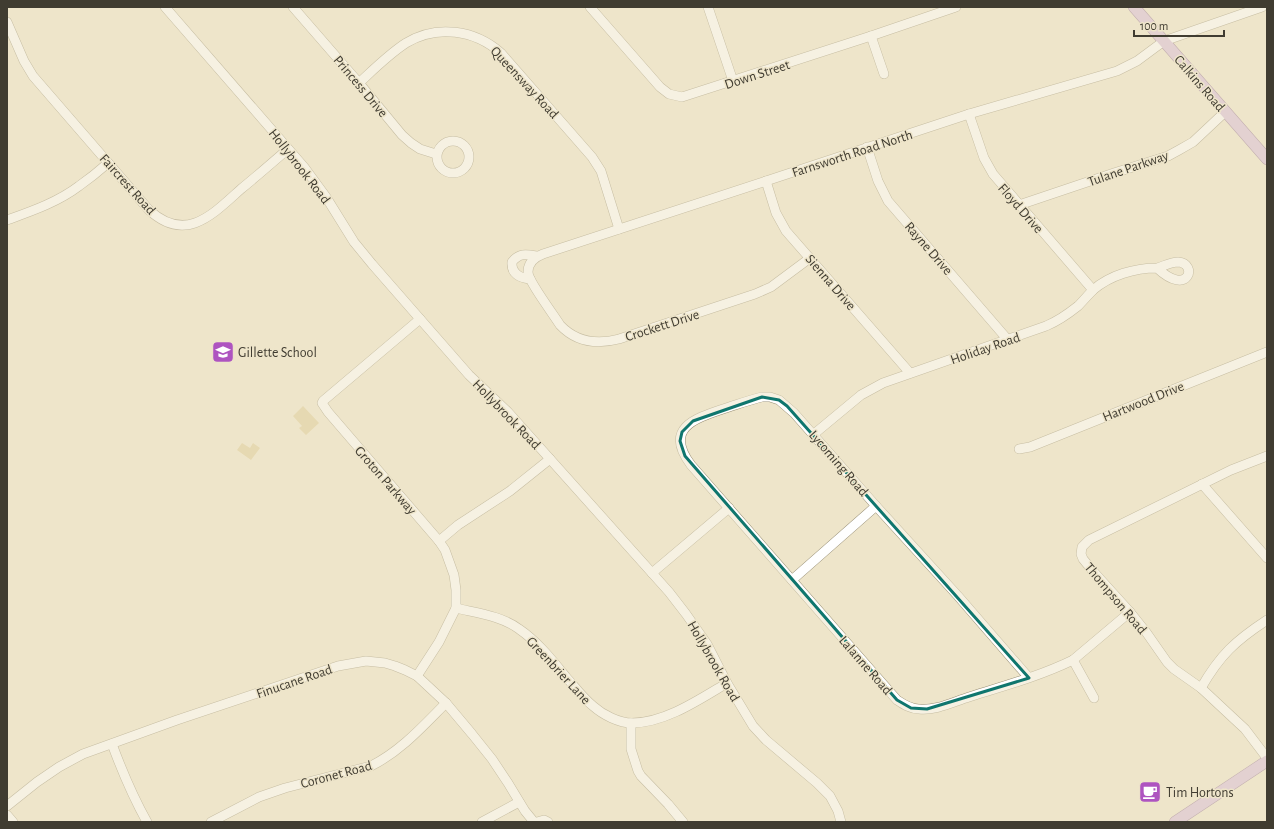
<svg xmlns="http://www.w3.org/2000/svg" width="1274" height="829" font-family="'Alegreya Sans',sans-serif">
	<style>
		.green { fill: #dcca94 }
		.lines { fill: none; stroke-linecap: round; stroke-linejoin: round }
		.minor-casing { stroke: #978e74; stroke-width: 10 }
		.major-casing { stroke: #8f6f8f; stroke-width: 12 }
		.minor { stroke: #fff; stroke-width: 9 }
		.major { stroke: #d5b9da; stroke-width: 11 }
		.marked { fill: none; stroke: #0f766e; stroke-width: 3; stroke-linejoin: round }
		.labels { text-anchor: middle; stroke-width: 3; stroke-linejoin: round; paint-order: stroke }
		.street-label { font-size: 14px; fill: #403c31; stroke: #eee5ca }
		.poi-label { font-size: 14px; fill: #403c31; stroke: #eee5ca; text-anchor: start }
	</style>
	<rect width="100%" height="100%" fill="#eee5ca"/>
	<g class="green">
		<path d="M 303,406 L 319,423 L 306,435 L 299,428 L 302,426 L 293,416 Z"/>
		<path d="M 242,443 L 250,448 L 253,443 L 260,448 L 251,460 L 237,450 Z"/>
	</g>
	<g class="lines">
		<g class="minor-casing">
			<g id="minor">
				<path d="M 165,7 L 304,167 L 326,197 L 354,242 L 372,264 L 469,375 L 508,412 L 669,592 L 686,614 L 707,644 L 727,683 L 753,726 L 766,740 L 817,783 L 830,796 L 838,811 L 841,822"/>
				<path d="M 293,7 L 359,83 L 402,135 L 411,143 L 420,149 L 436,154"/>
				<path d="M 590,7 L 660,87 L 669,94 L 682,97 L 871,36 L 956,7"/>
				<path d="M 708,7 L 733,81"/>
				<path d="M 7,22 L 24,61 L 33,76 L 149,210 C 186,244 213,214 241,189 C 257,176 273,162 288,149"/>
				<path d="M 871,36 L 884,74"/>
				<path d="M 359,83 C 374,69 389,54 406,43 C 437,24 475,30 501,53 L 592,157 L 601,171 L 619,229"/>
				<path d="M 969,114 L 984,158 L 993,174 L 1093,290"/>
				<circle cx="453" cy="157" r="16"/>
				<path d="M 867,147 L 878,181 L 888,201 L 1008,340"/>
				<path d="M 766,181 L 776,213 L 786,231 L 910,373"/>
				<path d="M 1019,205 L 1114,173 L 1168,156 L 1179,150 L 1193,142 L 1225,112"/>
				<path d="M 7,220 C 32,211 58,202 79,186 C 89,179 99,171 108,163"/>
				<path d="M 810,258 L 771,287 L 755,294 L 619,339 C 596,345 576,342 560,325 C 554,315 528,281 528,272 C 528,262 535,257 543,254 L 766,181 L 969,114 L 1117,71 L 1137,61 L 1164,41 L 1262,7"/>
				<path d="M 530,279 C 520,278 511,274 512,262 C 519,253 526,254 536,256"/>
				<path d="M 814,434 L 861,395 L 883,383 L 1046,326 C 1058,321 1068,314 1078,306 C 1083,301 1088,295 1093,290 C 1110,275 1135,268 1157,268 C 1189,298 1198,263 1178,262 C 1171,262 1164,266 1157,268"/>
				<path d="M 1019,449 L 1030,447 L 1267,352"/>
				<path d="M 1267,456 L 1231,470 L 1089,540 L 1082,547 L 1081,554 L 1083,559 L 1092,570 L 1130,612 L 1146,632 L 1167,662 L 1174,669 L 1201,688 L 1231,716 L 1245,729 L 1267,758"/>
				<path d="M 1202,484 L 1267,558"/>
				<path d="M 439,541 L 458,525 L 510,491 L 550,459"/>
				<path d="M 652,573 L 729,508"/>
				<path d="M 792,580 L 876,506"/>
				<path d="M 456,608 C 477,613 502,616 519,629 C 538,642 552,660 566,677 C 575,687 583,698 593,706 C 603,715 619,723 632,723 C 665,723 700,699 727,683"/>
				<path d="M 1073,660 L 1094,698"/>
				<path d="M 417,676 L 439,642 L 456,608 L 456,590 L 454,575 L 445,550 L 439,541 L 328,412 L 322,403 L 323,401 L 420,319"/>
				<path d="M 1029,678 L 958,596 L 876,506 L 794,413 L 779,400 L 770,397 L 762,397 C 749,400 736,405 723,409 C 693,419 664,429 691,465 L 897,700 C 903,704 910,709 919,709 C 935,711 953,702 969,697 C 1004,686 1040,676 1073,660 L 1130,612"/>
				<path d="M 1201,688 C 1220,655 1235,641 1267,620"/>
				<path d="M 631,723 L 631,749 L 638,771 L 641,776 L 668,804 L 683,822"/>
				<path d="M 112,744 C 122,771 133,797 147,822"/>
				<path d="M 7,806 L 37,782 L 59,767 L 83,754 L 177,720 L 338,666 L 366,661 L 385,663 L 395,666 L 405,670 L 417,676 L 446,703 L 472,734 L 492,759 L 508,783 L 525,811 L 534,822"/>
				<path d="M 7,815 L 13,822"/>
				<path d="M 211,822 L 259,797 L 285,788 L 371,766 C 401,751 423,726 446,703"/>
				<path d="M 482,822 L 519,802"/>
				<path d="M 537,822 L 544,820 L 548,822"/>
			</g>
		</g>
		<g class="major-casing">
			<g id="major">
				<path d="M 1134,7 L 1267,159"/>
				<path d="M 1175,822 L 1267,761"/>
			</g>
		</g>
		<use href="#minor" class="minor"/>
		<use href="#major" class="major"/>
	</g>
	<path d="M0 0H1274V829H0ZM 762,397 L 779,400 L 787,406 L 1029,678 L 927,709 L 911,708 L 897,700 L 685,456 L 680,441 L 682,432 L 693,421 Z" fill="#eee5ca" fill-opacity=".55" fill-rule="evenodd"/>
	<path class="marked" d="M 762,397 L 779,400 L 787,406 L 1029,678 L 927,709 L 911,708 L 897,700 L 685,456 L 680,441 L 682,432 L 693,421 Z"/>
	<defs>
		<g id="school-square" transform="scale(1.15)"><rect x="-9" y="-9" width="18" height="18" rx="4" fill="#ae54c0" stroke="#eee5ca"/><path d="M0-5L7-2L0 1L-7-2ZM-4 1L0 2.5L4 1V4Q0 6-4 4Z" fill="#fff"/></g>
		<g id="cafe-square" transform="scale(1.15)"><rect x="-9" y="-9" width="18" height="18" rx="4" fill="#ae54c0" stroke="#eee5ca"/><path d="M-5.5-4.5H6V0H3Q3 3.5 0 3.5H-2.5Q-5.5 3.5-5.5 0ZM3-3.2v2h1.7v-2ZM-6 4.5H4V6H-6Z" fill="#fff"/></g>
	</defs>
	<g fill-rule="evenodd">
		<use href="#school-square" x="223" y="352"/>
		<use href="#cafe-square" x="1150" y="792"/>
	</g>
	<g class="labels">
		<g class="street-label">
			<text transform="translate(757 74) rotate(-18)" y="5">Down Street</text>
			<text transform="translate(525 82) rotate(47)" y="5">Queensway Road</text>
			<text transform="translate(1200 83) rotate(49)" y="5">Calkins Road</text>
			<text transform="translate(361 86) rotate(50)" y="5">Princess Drive</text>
			<text transform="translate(852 153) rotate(-18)" y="5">Farnsworth Road North</text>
			<text transform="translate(300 166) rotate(52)" y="5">Hollybrook Road</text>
			<text transform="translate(1128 168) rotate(-19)" y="5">Tulane Parkway</text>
			<text transform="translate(128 184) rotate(48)" y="5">Faircrest Road</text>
			<text transform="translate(1021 208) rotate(49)" y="5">Floyd Drive</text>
			<text transform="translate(929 248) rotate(49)" y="5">Rayne Drive</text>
			<text transform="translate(831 282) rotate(49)" y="5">Sienna Drive</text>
			<text transform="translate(662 325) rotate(-18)" y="5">Crockett Drive</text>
			<text transform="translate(985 348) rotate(-19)" y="5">Holiday Road</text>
			<text transform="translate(1143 401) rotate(-22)" y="5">Hartwood Drive</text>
			<text transform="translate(507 414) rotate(46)" y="5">Hollybrook Road</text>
			<text transform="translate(839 463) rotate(49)" y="5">Lycoming Road</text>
			<text transform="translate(386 480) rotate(49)" y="5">Groton Parkway</text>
			<text transform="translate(1116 598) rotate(50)" y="5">Thompson Road</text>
			<text transform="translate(714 661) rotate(60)" y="5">Hollybrook Road</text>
			<text transform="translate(866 665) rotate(49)" y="5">Lalanne Road</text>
			<text transform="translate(559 670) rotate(47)" y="5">Greenbrier Lane</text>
			<text transform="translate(294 681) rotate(-19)" y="5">Finucane Road</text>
			<text transform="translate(336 774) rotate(-15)" y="5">Coronet Road</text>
		</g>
		<g class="poi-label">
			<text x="238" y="357">Gillette School</text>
			<text x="1166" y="797">Tim Hortons</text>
		</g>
	</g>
	<rect width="1274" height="829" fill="none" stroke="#403c31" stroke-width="16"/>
	<path d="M1134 30v6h90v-6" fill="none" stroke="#403c31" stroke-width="2"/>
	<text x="1140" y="30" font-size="12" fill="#403c31" stroke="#eee5ca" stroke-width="3" paint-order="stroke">100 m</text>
</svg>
